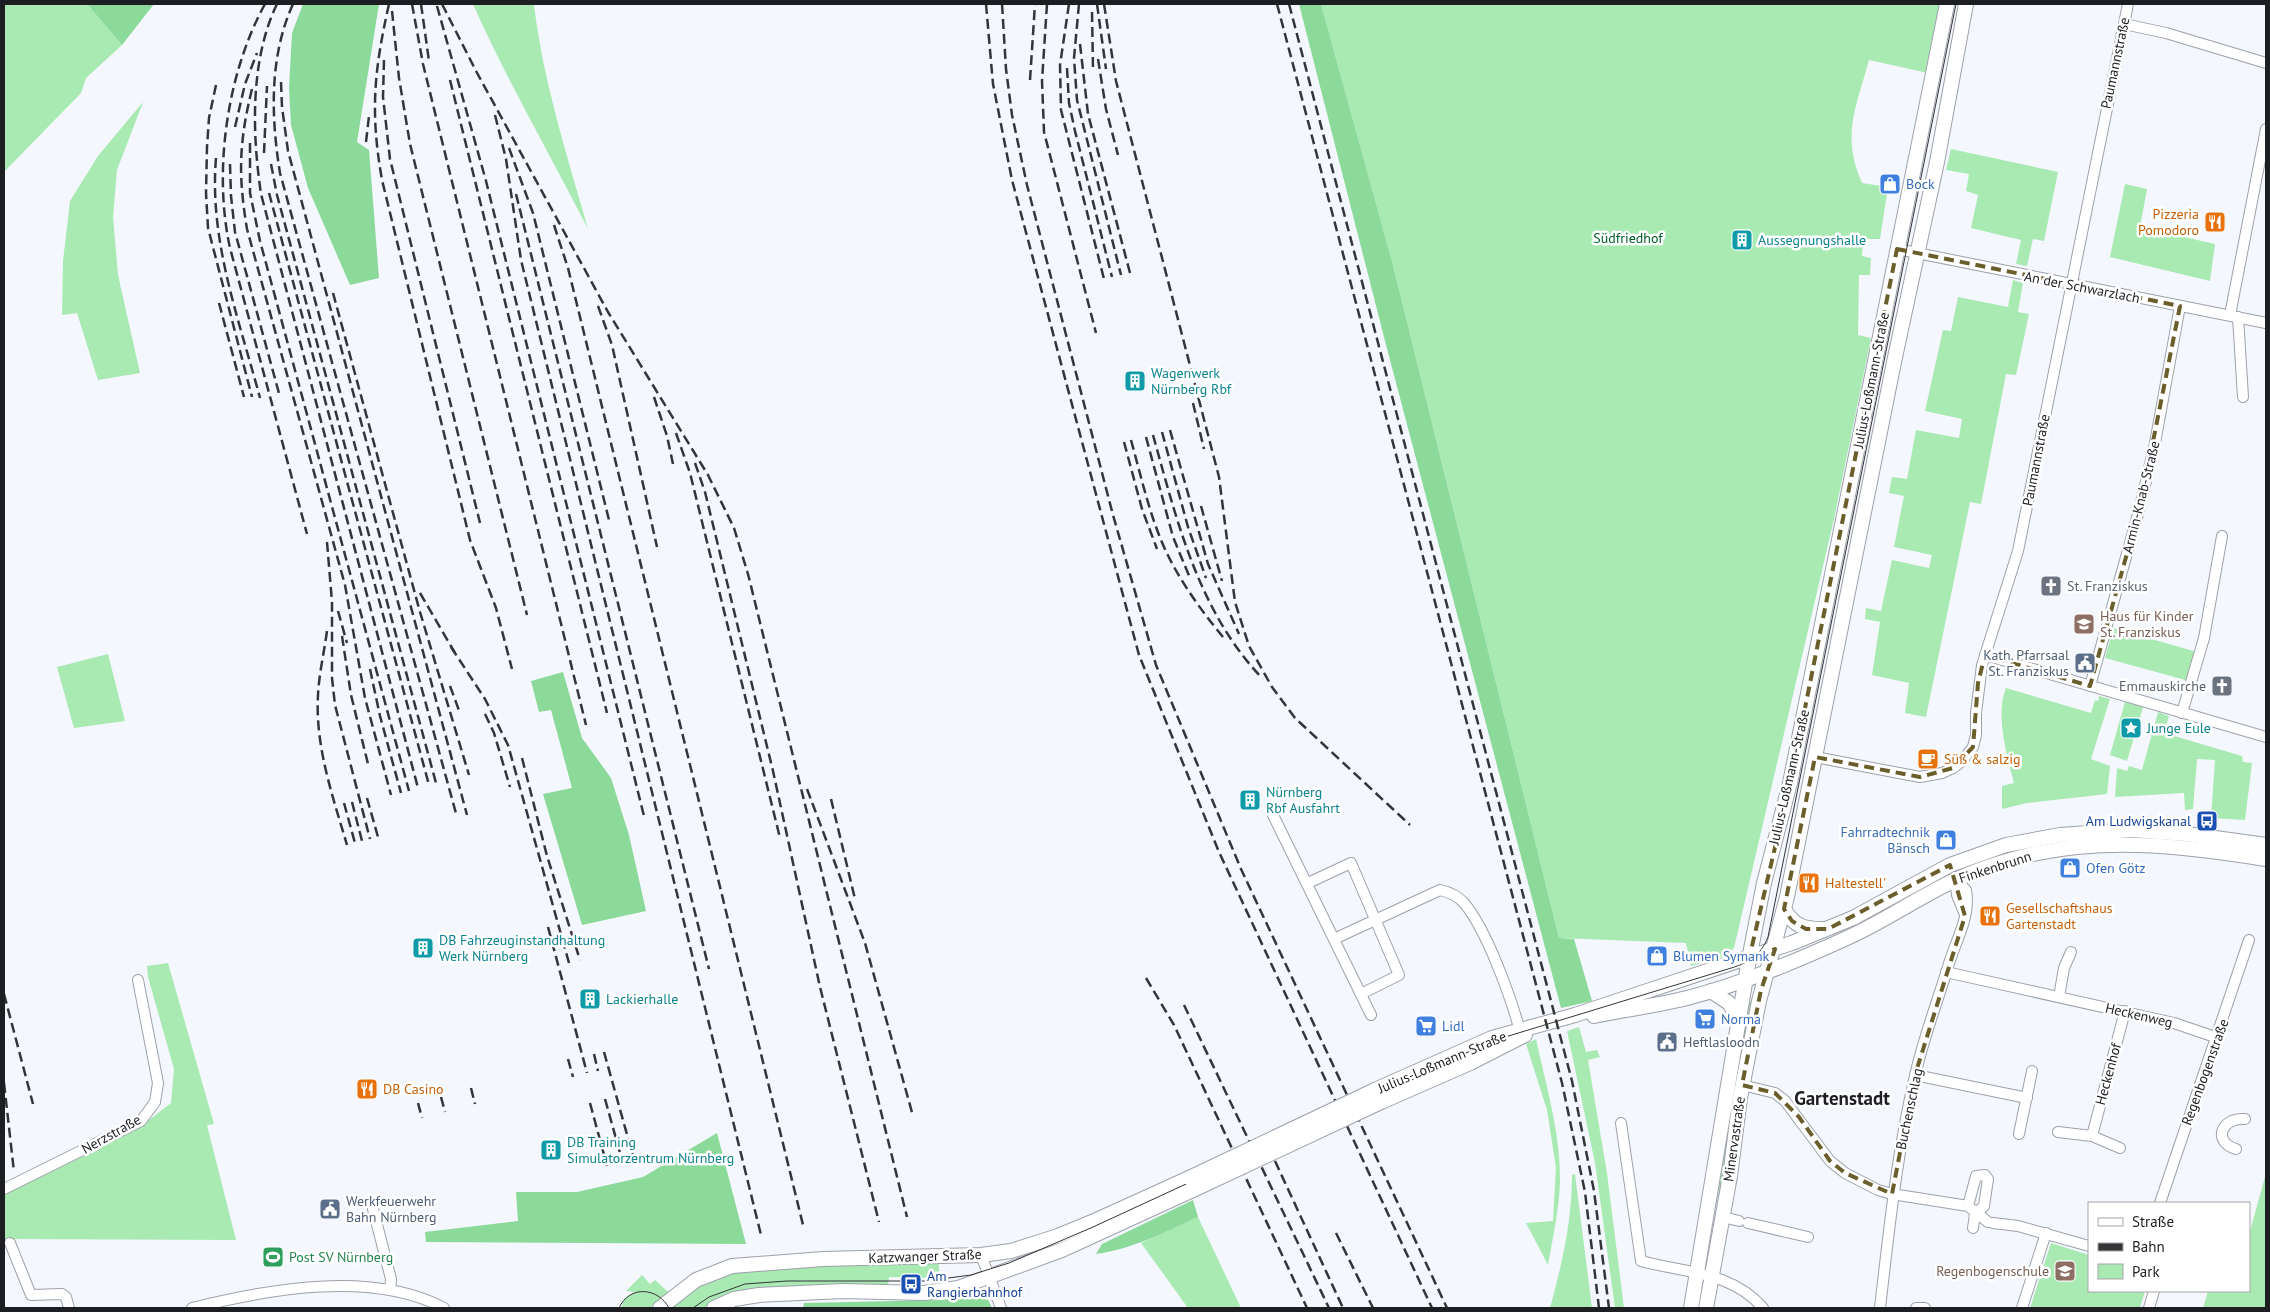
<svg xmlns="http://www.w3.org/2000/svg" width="2270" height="1312" font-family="'PT Sans',sans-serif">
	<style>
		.green { fill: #a9eab3 }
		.forest { fill: #8bda9a }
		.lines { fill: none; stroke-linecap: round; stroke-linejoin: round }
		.street-casing { stroke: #9ca1aa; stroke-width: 12 }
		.secondary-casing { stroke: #9ca1aa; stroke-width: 16 }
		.street { stroke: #fff; stroke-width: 10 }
		.secondary { stroke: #fff; stroke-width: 14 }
		.tram { stroke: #343539; stroke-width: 1 }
		.rail { stroke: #343539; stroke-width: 2.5; stroke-dasharray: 10 5; stroke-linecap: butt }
		.secondary-bridge-casing { stroke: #9ca1aa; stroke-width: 16; stroke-linecap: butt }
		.secondary-bridge { stroke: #fff; stroke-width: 14 }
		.marked { fill: none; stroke: #6a5e2b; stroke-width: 4; stroke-dasharray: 10 6; stroke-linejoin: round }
		.labels { text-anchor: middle; stroke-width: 5; stroke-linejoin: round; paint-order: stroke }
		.street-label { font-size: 14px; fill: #1d1e22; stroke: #fff }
		.shop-label { font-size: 14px; fill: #366cbe; stroke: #fff; text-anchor: start }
		.food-label { font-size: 14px; fill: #c56008; stroke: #fff; text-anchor: start }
		.park-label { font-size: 14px; fill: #005e25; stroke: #fff }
		.culture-label { font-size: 14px; fill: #0d838f; stroke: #fff; text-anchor: start }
		.worship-label { font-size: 14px; fill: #5b616d; stroke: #fff; text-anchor: start }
		.education-label { font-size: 14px; fill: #785e54; stroke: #fff; text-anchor: start }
		.service-label { font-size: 14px; fill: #4e5e75; stroke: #fff; text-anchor: start }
		.transit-label { font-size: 14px; fill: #164399; stroke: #fff; text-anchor: end }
		.leisure-label { font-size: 14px; fill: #27864d; stroke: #fff; text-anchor: start }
		.district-label { font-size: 19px; font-weight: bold; fill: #1d1e22; stroke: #fff }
	</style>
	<rect width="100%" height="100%" fill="#f4f7fd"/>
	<g class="green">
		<path d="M 87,4 L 122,45 L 86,78 L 81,93 L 4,172 L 4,5 Z"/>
		<path d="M 473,4 L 534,4 C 543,81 567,155 588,229 C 550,154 507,81 473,4 Z"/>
		<path d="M 1321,4 L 1942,4 L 1928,73 L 1869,60 C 1856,108 1841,135 1862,183 L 1888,187 L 1880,239 L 1863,239 L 1862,256 L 1871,258 L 1870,275 L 1859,275 L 1858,335 L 1871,338 L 1834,519 L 1734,948 L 1724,957 L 1691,966 L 1686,943 L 1559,938 L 1393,265 Z"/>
		<path d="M 143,102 L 117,170 L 113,217 L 118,275 L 140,373 L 98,380 L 77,313 L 62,315 L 63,261 L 70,201 L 98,156 Z"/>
		<path d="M 1951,149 L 2058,172 L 2044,241 L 2033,239 L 2027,266 L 2016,264 L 2021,240 L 1971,228 L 1978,195 L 1966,191 L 1969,174 L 1946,170 Z"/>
		<path d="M 2125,184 L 2147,189 L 2140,227 L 2215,244 L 2210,281 L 2110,257 Z"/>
		<path d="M 2013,280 L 2023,283 L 2018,312 L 2029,314 L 2016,375 L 2006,374 L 1981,504 L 1970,502 L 1926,717 L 1905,713 L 1909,683 L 1872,675 L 1880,622 L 1865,619 L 1866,608 L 1881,611 L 1892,560 L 1929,568 L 1932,555 L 1894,547 L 1904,496 L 1889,493 L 1892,477 L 1907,479 L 1916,430 L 1959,438 L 1962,419 L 1925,411 L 1943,330 L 1951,331 L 1958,297 L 2008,307 Z"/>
		<path d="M 2113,628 L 2197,652 L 2189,681 L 2105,658 Z"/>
		<path d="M 108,654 L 125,721 L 74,728 L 57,667 Z"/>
		<path d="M 2006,688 L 2091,713 L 2095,700 L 2098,701 L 2099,696 L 2110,699 L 2091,759 L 2110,766 L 2107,794 L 2027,803 L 2002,809 L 2002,786 L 2014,783 C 2007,756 1995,714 2006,688 Z"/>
		<path d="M 2125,702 L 2143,707 L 2127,761 L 2110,755 Z"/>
		<path d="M 2158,712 L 2169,716 L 2164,733 L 2242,756 L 2243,762 L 2252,763 L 2245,820 L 2211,818 L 2215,760 L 2197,759 L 2193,809 L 2185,810 L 2184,793 L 2115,797 L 2117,768 L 2127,771 L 2129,766 L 2142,770 Z"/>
		<path d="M 168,963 L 214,1124 L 207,1125 L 236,1240 L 4,1239 L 4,1194 L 149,1120 L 171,1103 L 174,1069 L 148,977 L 147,966 Z"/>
		<path d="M 1747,1001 L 1753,1002 L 1717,1212 L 1722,1154 Z"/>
		<path d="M 1579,1027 L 1586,1052 L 1597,1050 L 1600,1057 L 1588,1060 L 1607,1173 L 1624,1308 L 1615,1308 L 1595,1163 L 1567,1031 Z"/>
		<path d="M 1536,1039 C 1546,1085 1561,1135 1560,1182 C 1559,1210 1553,1237 1548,1265 L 1526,1223 L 1553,1221 L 1556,1168 L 1547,1110 L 1526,1044 Z"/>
		<path d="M 2266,1173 L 2266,1308 L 2203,1308 L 2208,1291 L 2249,1291 L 2249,1235 Z"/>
		<path d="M 1575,1174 L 1592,1308 L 1550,1308 C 1562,1264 1572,1221 1572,1175 Z"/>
		<path d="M 1198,1217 L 1241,1308 L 1188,1308 L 1141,1243 Z"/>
		<path d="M 2051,1243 L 2089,1255 L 2089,1291 L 2145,1291 L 2140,1308 L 2030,1308 Z"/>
		<path d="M 938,1258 L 940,1278 L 889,1277 L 888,1287 L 796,1288 L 710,1308 L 621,1308 L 625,1298 L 635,1292 L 626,1291 L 642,1275 L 650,1284 L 655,1280 L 676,1299 L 723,1271 Z"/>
	</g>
	<g class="forest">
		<path d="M 87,4 L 154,4 L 122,45 Z"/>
		<path d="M 303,4 L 379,4 L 357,142 L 369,150 L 379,278 L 350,285 L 308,188 L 291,125 L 289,88 L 292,33 Z"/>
		<path d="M 1299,4 L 1321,4 L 1393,265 L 1559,938 L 1574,939 L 1592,1001 L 1561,1008 L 1385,341 Z"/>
		<path d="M 563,672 L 582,738 L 611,778 L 629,835 L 646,911 L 582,925 L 543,794 L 572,788 L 551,710 L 539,712 L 531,681 Z"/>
		<path d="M 717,1133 L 746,1244 L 426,1242 L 425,1232 L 518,1221 L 516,1192 L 577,1192 L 643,1177 Z"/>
		<path d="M 1193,1200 L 1198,1217 C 1165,1232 1133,1249 1096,1254 L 1102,1244 Z"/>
		<path d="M 980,1293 L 987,1298 L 992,1308 L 803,1308 L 804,1303 L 940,1300 Z"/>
	</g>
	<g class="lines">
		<g class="street-casing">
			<g id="street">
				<path d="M 2124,24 L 2166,33 L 2266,63"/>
				<path d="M 1897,249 L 2266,323"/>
				<path d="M 2230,315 L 2266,129"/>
				<path d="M 2238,317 L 2243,397"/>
				<path d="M 1985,655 L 2266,737"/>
				<path d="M 2090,686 L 2140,507 L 2155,443 L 2180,306"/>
				<path d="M 2182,713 L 2204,638 L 2222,536"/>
				<path d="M 1815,757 L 1920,777 L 1942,773 L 1953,768 L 1961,762 L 1973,747 L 1976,735 L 1976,713 L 1982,665 L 2018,551 L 2128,4"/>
				<path d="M 1273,815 L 1371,1015"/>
				<path d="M 1955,877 L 1957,895 L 1965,915"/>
				<path d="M 1308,883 L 1351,863 L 1399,975 L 1361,994"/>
				<path d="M 1334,939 L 1440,890 C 1449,892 1457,895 1464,903 C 1487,930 1512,1000 1521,1035"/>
				<path d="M 1946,972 L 2174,1023 L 2218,1038"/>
				<path d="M 2059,997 L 2064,968 L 2071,952"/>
				<path d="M 1915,1075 L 2027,1098"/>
				<path d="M 1742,1085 L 1775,1093 L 1785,1101 L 1830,1161 L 1845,1173 L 1878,1190 L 1892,1194 L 1968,1206 L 1988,1222"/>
				<path d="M 1621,1123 L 1641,1261 C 1685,1273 1731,1271 1763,1308"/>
				<path d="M 2058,1132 L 2092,1136 L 2120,1148"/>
				<path d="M 2019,1134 L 2032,1071"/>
				<path d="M 2092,1136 L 2125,1011"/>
				<path d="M 2236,1149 C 2212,1142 2221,1117 2245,1119"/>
				<path d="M 4,1189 L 141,1121 L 155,1102 L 158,1083 L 138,980"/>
				<path d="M 2160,1203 L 2249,940"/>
				<path d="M 1968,1206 L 1976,1176 L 1985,1175 L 1988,1179 L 1984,1206 L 1975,1214 L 1973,1228"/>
				<path d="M 373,1209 L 391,1279 L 390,1290"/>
				<path d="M 1723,1217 L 1739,1221"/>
				<path d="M 1748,1223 L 1808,1237"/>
				<path d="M 1993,1223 L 2018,1226 L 2089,1246"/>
				<path d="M 10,1243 L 31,1295 L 62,1294 L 66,1297 L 69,1308"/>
				<path d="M 981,1255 L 1001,1308"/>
				<path d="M 192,1308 C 269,1289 372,1270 444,1308"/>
				<path d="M 1880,1308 C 1889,1230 1897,1152 1915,1076 C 1923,1039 1937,1003 1948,967 C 1955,941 1971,918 1966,890 L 1956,880"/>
				<path d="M 1916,1308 L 1925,1308"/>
				<path d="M 2022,1308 L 2046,1233"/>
				<path d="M 2149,1308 L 2154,1291"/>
			</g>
		</g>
		<g class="secondary-casing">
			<g id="secondary">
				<path d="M 1784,909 C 1794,926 1803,929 1822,929"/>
				<path d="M 1711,991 L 1729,1003 L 1738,1018"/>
				<path d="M 1594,1016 C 1625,1009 1656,1006 1687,998 C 1742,984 1797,961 1849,937 C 1882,922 1913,901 1945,885 C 1974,870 2006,860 2038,853 C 2114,837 2190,847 2266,859"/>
				<path d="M 1375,1090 L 1492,1038 L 1575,1015 L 1792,943 L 1853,918 L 1950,865 L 2006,845 L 2060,835 L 2132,830 L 2186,834 L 2266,845"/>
				<path d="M 1381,1102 L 1470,1063 L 1525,1035"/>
				<path d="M 660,1308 L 696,1280 L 732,1266 L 823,1259 L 981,1255 L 1011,1251 L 1058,1236 L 1092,1222 L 1189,1178"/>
				<path d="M 714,1308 L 734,1299 L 759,1295 L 843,1291 L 924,1293 L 958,1288 L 1062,1250 L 1193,1190"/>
				<path d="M 1691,1308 L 1749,959 L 1764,883 L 1790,783 L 1947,4"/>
				<path d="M 1706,1308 L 1730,1176 L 1740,1098 L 1759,1001 L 1787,897 L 1894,362 L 1937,162 L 1966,4"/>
			</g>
		</g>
		<use href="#street" class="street"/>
		<use href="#secondary" class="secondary"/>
		<g class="tram">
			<path d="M 619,1308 C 629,1285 658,1287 669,1308"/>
			<path d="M 693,1308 L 709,1297 L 745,1284 L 787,1281 L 926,1281 L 971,1275 L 1009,1263 L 1093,1227 L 1502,1038 L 1728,969 C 1748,963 1760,957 1768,937 L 1956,4"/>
		</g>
		<g class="rail">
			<path d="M 265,4 C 227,73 213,171 230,248 L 307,534"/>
			<path d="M 277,4 C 250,60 252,133 261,194 L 418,788"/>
			<path d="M 293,4 C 269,57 271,117 280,173 L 457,817"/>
			<path d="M 389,4 C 374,71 370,112 382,180 L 470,540 L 496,608 L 512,669"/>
			<path d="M 412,4 L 423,64 L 586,725"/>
			<path d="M 421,4 L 429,61"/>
			<path d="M 442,4 L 476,71 L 608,312 L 708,475 L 734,528 L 748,574 L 907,1217"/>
			<path d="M 986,4 L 993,84 L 1012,180 L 1139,655 L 1219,852 L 1432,1308"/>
			<path d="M 1002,4 L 1006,69 L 1012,115 L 1027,185 L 1113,515 L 1156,665 L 1241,869 L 1447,1308"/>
			<path d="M 1047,4 L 1042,81 L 1044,132 L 1096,333"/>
			<path d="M 1069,4 L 1060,65 L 1061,110 L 1104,279"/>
			<path d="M 1079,4 L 1074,58 L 1077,100 L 1121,275"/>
			<path d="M 1097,4 L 1106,69"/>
			<path d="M 1104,4 L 1116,81 L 1219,477 L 1235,602 L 1249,646 L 1272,687 L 1295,718 L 1410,825"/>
			<path d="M 1277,4 L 1562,1083 L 1585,1192 L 1599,1308"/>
			<path d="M 1289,4 L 1572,1081 L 1594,1191 L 1609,1308"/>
			<path d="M 437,6 L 486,181 L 644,816"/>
			<path d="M 392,11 L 399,78 L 410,144 L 527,615"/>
			<path d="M 1092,12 L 1093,69"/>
			<path d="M 1080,44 L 1088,114 L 1130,273"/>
			<path d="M 1098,59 L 1106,109 L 1118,155"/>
			<path d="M 384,60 L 383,97 L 390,159 L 480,523"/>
			<path d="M 1067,68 L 1069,103 L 1075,131 L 1112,277"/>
			<path d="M 450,80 L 607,713"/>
			<path d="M 1030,80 L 1035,4"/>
			<path d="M 281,82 L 282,107 L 288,151 L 467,815"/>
			<path d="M 216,85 L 209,118 L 207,147 L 206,193 L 208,228 L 252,397"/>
			<path d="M 252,89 C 239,142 238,175 247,229 L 345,585 L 365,698 L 391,795"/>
			<path d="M 495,115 L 506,159 L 521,260 L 761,1235"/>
			<path d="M 235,127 L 245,84 L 257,53"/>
			<path d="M 366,142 L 369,116"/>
			<path d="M 250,143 L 250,193 L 260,241 L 409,791"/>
			<path d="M 509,148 L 533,213 L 610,524"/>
			<path d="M 264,153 L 267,86"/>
			<path d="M 216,158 C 209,241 239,319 260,398"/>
			<path d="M 230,164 L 231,196 L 235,232 L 280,397"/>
			<path d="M 271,164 L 277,195 L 436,783"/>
			<path d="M 269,193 L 429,785"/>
			<path d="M 516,194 L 709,969"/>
			<path d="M 554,225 L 568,268 L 804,1229"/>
			<path d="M 333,293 L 420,612 L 469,775"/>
			<path d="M 219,303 L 244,397"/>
			<path d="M 598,306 L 612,345 L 657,547"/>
			<path d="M 654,397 L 667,436 L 673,464"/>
			<path d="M 1193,403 L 1204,449"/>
			<path d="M 1170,430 L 1208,564 L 1239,634"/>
			<path d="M 1162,432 L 1188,527 L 1206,578"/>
			<path d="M 676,433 L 690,473 L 780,838"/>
			<path d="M 1153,435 C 1177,521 1198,610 1261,677"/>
			<path d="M 1146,437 L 1173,537 L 1190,578"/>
			<path d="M 1131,440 C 1141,476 1149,513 1164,547 C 1179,580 1200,609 1223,637"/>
			<path d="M 1124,442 L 1142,509 L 1157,549"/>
			<path d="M 695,463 L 705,492 L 773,771 L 820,987 L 879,1222"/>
			<path d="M 1201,506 L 1222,581"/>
			<path d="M 327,542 L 332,602 L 332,678 L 335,705 L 370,839"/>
			<path d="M 420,593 L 455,653"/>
			<path d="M 338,611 L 347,643"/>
			<path d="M 327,631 C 324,653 319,674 318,695 C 315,747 333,797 347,845"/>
			<path d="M 342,636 L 351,695 L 368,764"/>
			<path d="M 451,647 L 485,699 L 508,745 L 569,963"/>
			<path d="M 370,669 L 380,716 L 401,793"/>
			<path d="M 450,686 L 460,713"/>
			<path d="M 485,714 L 494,733 L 510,787"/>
			<path d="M 522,758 L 547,856 L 580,960"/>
			<path d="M 807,789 L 865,943 L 913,1116"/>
			<path d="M 367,798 L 378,837"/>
			<path d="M 831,799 L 855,899"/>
			<path d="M 352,802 L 362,841"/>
			<path d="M 344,803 L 355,843"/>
			<path d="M 548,927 L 587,1073"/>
			<path d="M 1146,978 L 1174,1025 L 1307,1308"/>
			<path d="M 4,994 L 33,1104"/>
			<path d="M 1184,1005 L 1329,1308"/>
			<path d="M 604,1052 L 633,1156"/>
			<path d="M 594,1054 L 598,1071"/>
			<path d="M 568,1059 L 573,1077"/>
			<path d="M 4,1083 L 14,1172"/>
			<path d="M 471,1088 L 475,1104"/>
			<path d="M 441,1097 L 445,1112"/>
			<path d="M 605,1099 L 622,1160"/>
			<path d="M 418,1103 L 422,1118"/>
			<path d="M 590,1103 L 607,1166"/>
			<path d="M 1275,1161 L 1343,1308"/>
			<path d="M 1336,1233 L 1373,1308"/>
		</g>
		<g class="secondary-bridge-casing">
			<g id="secondary-bridge">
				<path d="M 1189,1178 L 1375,1090"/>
				<path d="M 1193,1190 L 1381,1102"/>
			</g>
		</g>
		<use href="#secondary-bridge" class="secondary-bridge"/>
	</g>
	<path class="marked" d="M 1897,249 L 2180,306 L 2140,507 L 2090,686 L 1985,655 L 1978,683 L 1973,747 L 1953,768 L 1920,777 L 1815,757 L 1784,909 L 1792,921 L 1806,929 L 1828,929 L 1950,865 L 1965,916 L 1915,1075 L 1892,1194 L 1845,1173 L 1830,1161 L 1799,1117 L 1775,1093 L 1742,1085 L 1761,990 L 1775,949 L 1749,959 L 1790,783 Z"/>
	<defs>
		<g id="shop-square" transform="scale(1.125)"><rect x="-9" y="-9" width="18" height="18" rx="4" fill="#3f7fe0" stroke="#fff"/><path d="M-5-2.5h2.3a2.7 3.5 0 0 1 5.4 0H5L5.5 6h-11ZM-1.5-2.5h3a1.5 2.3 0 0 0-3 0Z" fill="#fff"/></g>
		<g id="restaurant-square" transform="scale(1.125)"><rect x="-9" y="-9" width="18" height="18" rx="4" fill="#e8710a" stroke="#fff"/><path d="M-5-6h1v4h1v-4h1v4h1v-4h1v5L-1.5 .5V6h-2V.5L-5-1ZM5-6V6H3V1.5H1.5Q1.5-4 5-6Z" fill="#fff"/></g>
		<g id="building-square" transform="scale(1.125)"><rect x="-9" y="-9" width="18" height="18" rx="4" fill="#0f9aa8" stroke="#fff"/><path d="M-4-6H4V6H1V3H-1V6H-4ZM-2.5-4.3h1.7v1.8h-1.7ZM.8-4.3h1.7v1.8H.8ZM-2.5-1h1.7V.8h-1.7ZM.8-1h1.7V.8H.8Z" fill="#fff"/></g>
		<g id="church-square" transform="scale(1.125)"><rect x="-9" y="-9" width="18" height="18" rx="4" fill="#6b7280" stroke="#fff"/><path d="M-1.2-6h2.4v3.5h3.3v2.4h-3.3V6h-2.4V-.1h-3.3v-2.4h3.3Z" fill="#fff"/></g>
		<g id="school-square" transform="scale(1.125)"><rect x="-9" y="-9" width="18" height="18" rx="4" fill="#8d6e63" stroke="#fff"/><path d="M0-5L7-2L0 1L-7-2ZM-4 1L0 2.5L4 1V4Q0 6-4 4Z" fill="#fff"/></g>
		<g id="civic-square" transform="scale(1.125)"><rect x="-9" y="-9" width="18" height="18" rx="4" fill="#5c6f8a" stroke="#fff"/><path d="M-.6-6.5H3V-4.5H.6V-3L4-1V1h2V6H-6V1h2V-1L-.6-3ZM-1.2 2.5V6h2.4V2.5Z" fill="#fff"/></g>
		<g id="sight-square" transform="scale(1.125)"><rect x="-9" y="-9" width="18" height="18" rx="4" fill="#0f9aa8" stroke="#fff"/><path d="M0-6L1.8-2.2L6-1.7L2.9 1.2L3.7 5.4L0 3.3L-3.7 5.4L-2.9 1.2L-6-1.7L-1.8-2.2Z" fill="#fff"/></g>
		<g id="cafe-square" transform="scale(1.125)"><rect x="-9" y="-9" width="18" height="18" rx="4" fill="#e8710a" stroke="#fff"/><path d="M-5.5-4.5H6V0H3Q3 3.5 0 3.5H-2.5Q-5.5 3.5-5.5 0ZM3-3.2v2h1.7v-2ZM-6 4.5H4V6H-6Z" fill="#fff"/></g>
		<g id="bus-square" transform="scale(1.125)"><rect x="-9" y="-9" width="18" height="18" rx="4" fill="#1a4fb4" stroke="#fff"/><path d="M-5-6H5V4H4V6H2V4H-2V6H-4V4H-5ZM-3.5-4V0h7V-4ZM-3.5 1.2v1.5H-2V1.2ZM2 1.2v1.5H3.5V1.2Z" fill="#fff"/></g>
		<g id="supermarket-square" transform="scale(1.125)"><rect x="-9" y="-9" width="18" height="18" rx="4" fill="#3f7fe0" stroke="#fff"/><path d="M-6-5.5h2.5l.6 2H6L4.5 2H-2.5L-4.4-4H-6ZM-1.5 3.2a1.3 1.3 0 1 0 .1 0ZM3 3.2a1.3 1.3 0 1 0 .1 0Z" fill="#fff"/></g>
		<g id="stadium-square" transform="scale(1.125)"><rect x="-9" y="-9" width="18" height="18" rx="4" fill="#2e9e5b" stroke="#fff"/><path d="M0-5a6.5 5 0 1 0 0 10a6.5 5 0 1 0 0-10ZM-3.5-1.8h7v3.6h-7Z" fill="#fff"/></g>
	</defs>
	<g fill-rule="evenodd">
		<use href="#shop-square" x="1890" y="184"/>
		<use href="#restaurant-square" x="2215" y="222"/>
		<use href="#building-square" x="1742" y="240"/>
		<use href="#building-square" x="1135" y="381"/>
		<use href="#church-square" x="2051" y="586"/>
		<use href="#school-square" x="2084" y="624"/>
		<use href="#civic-square" x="2085" y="663"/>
		<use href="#church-square" x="2222" y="686"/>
		<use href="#sight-square" x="2131" y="728"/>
		<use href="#cafe-square" x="1928" y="759"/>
		<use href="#building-square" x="1250" y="800"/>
		<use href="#bus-square" x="2207" y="821"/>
		<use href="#shop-square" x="1946" y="840"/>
		<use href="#shop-square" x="2070" y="868"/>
		<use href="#restaurant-square" x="1809" y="883"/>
		<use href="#restaurant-square" x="1990" y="916"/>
		<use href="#building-square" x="423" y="948"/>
		<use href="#shop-square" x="1657" y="956"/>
		<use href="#building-square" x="590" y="999"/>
		<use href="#supermarket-square" x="1705" y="1019"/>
		<use href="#supermarket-square" x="1426" y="1026"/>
		<use href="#civic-square" x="1667" y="1042"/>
		<use href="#restaurant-square" x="367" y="1089"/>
		<use href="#building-square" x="551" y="1150"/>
		<use href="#civic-square" x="330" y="1209"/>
		<use href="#stadium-square" x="273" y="1257"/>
		<use href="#school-square" x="2065" y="1271"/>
		<use href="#bus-square" x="911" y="1284"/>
	</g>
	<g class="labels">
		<g class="street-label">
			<text transform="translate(2115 63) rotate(-78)" y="5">Paumannstraße</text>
			<text transform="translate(2082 287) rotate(11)" y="5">An der Schwarzlach</text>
			<text transform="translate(1871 380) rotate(-79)" y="5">Julius-Loßmann-Straße</text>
			<text transform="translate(2036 460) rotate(-79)" y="5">Paumannstraße</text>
			<text transform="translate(2141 497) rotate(-76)" y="5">Armin-Knab-Straße</text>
			<text transform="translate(1789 777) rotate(-77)" y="5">Julius-Loßmann-Straße</text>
			<text transform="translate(1995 867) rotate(-18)" y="5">Finkenbrunn</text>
			<text transform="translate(2139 1015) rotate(13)" y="5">Heckenweg</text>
			<text transform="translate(1442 1062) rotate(-23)" y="5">Julius-Loßmann-Straße</text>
			<text transform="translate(2205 1072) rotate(-70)" y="5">Regenbogenstraße</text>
			<text transform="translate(2108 1074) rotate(-75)" y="5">Heckenhof</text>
			<text transform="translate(1909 1109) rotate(-78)" y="5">Buchenschlag</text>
			<text transform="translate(111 1134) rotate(-29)" y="5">Nerzstraße</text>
			<text transform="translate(1734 1139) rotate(-82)" y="5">Minervastraße</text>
			<text transform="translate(925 1256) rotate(-2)" y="5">Katzwanger Straße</text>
		</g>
		<g class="shop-label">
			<text x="1906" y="189">Bock</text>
			<text x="1930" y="837" text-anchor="end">Fahrradtechnik<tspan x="1930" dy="16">Bänsch</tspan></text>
			<text x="2086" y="873">Ofen Götz</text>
			<text x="1673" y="961">Blumen Symank</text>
			<text x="1721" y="1024">Norma</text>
			<text x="1442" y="1031">Lidl</text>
		</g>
		<g class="food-label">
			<text x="2199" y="219" text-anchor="end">Pizzeria<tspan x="2199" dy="16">Pomodoro</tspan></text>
			<text x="1944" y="764">Süß &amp; salzig</text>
			<text x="1825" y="888">Haltestell'</text>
			<text x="2006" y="913">Gesellschaftshaus<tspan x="2006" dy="16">Gartenstadt</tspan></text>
			<text x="383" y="1094">DB Casino</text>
		</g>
		<g class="park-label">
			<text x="1628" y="243">Südfriedhof</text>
		</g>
		<g class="culture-label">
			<text x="1758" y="245">Aussegnungshalle</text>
			<text x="1151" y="378">Wagenwerk<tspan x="1151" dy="16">Nürnberg Rbf</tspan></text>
			<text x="2147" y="733">Junge Eule</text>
			<text x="1266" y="797">Nürnberg<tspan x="1266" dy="16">Rbf Ausfahrt</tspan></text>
			<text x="439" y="945">DB Fahrzeuginstandhaltung<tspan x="439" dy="16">Werk Nürnberg</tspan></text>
			<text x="606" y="1004">Lackierhalle</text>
			<text x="567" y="1147">DB Training<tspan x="567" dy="16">Simulatorzentrum Nürnberg</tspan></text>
		</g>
		<g class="worship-label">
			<text x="2067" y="591">St. Franziskus</text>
			<text x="2206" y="691" text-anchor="end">Emmauskirche</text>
		</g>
		<g class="education-label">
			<text x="2100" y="621">Haus für Kinder<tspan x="2100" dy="16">St. Franziskus</tspan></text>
			<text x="2049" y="1276" text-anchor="end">Regenbogenschule</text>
		</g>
		<g class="service-label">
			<text x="2069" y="660" text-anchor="end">Kath. Pfarrsaal<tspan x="2069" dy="16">St. Franziskus</tspan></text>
			<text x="1683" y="1047">Heftlasloodn</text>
			<text x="346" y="1206">Werkfeuerwehr<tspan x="346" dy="16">Bahn Nürnberg</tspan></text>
		</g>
		<g class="transit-label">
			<text x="2191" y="826">Am Ludwigskanal</text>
			<text x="927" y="1281" text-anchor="start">Am<tspan x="927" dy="16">Rangierbahnhof</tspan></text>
		</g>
		<g class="leisure-label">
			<text x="289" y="1262">Post SV Nürnberg</text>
		</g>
		<g class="district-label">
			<text x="1842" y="1105">Gartenstadt</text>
		</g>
	</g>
	<rect width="2270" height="1312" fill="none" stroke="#1d1e22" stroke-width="10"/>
	<rect x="2088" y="1202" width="162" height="90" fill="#ffffff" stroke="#a5a5a7"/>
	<rect x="2098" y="1218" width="25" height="8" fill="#ffffff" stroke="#a5a5a7"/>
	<text x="2132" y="1227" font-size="15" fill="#1d1e22">Straße</text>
	<rect x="2098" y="1243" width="25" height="8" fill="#343539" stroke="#a5a5a7"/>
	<text x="2132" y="1252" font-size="15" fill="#1d1e22">Bahn</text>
	<rect x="2098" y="1264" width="25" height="15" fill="#a9eab3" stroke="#a5a5a7"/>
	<text x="2132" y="1277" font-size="15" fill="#1d1e22">Park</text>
</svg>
